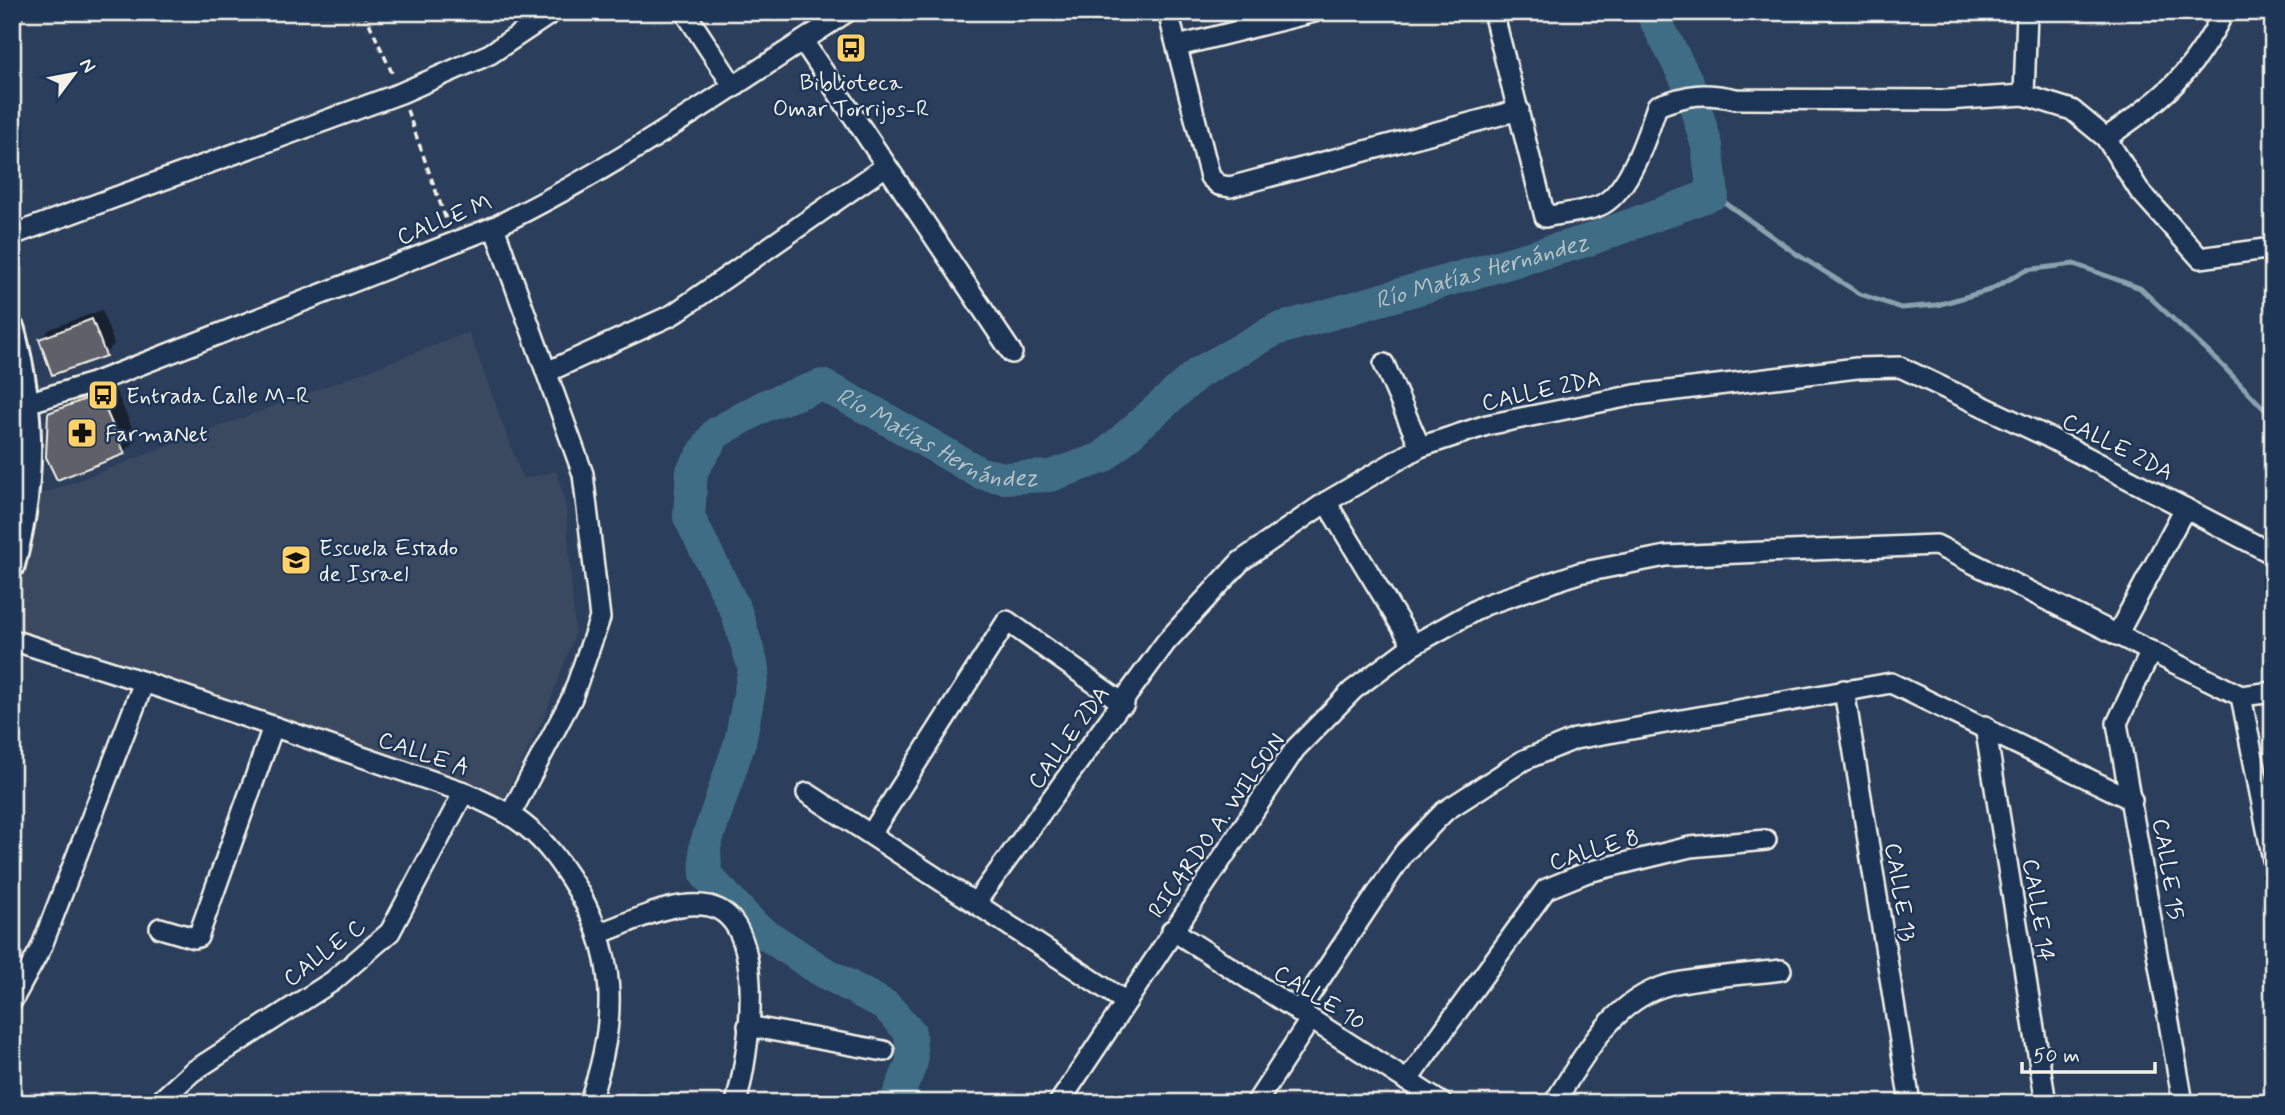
<svg xmlns="http://www.w3.org/2000/svg" width="2285" height="1115" font-family="Mynerve,sans-serif">
	<style>
		.built { fill: #3b4860 }
		.shadow { fill: #0007 }
		.lines { fill: none; stroke-linecap: round; stroke-linejoin: round }
		.stream { stroke: #89a2ad; stroke-width: 5 }
		.river { stroke: #416d86; stroke-width: 32 }
		.building { fill: #61606b; stroke: #f4f1e8; stroke-width: 2 }
		.minor-casing { stroke: #f4f1e8; stroke-width: 24 }
		.major-casing { stroke: #f4f1e8; stroke-width: 30 }
		.path { stroke: #f4f1e8; stroke-width: 3.5; stroke-dasharray: 7 5; stroke-linecap: butt }
		.minor { stroke: #1d3557; stroke-width: 19 }
		.major { stroke: #1d3557; stroke-width: 24 }
		.labels { text-anchor: middle; stroke-width: 5; stroke-linejoin: round; paint-order: stroke }
		.poi-label { font-size: 23px; fill: #f4f1e8; stroke: #1d3557; text-anchor: start }
		.street-label { font-size: 23px; fill: #f4f1e8; stroke: #1d3557 }
		.water-label { font-size: 24px; font-style: italic; fill: #b5c3c6; stroke: #1d3557 }
	</style>
	<rect width="100%" height="100%" fill="#2b3e5b"/>
	<filter id="ink" filterUnits="userSpaceOnUse"><feTurbulence type="fractalNoise" baseFrequency=".0143" numOctaves="2"/><feDisplacementMap in="SourceGraphic" scale="14" xChannelSelector="R" yChannelSelector="G"/><feConvolveMatrix kernelMatrix="1 2 1 2 8 2 1 2 1" color-interpolation-filters="sRGB"/></filter>
	<g filter="url(#ink)">
		<path class="built" d="M 469,332 L 523,479 L 556,471 L 566,506 L 575,634 L 546,713 L 504,799 L 12,633 L 12,598 L 33,523 L 37,496 Z"/>
		<g class="shadow">
			<path d="M 102,310 L 114,344 L 105,354 L 41,339 L 50,329 Z"/>
			<path d="M 112,382 L 137,439 L 124,452 L 58,477 L 50,414 L 64,400 Z"/>
		</g>
		<g class="lines">
			<path class="stream" d="M 1713,194 L 1798,255 L 1860,294 L 1901,308 L 1937,305 L 1990,290 L 2026,270 L 2074,264 L 2140,288 L 2221,364 L 2273,418"/>
			<path class="river" id="s1" d="M 895,1103 L 912,1062 L 910,1032 L 886,1006 L 820,970 L 756,928 L 706,875 L 705,846 L 740,742 L 754,669 L 736,611 L 689,517 L 692,471 L 716,433 L 766,405 L 822,385 L 874,412 L 980,473 L 1004,478 L 1050,476 L 1102,458 L 1198,373 L 1275,330 L 1589,240 L 1713,194 L 1707,146 L 1688,83 L 1651,12"/>
		</g>
		<g class="building">
			<path d="M 92,319 L 106,356 L 52,375 L 39,339 Z"/>
			<path d="M 99,394 L 125,454 L 57,480 L 46,457 L 48,413 Z"/>
		</g>
		<g class="lines">
			<g class="minor-casing">
				<g id="minor">
					<path d="M 685,12 L 734,87"/>
					<path d="M 1168,12 L 1210,177 L 1219,185 L 1230,187 L 1519,110"/>
					<path d="M 1493,12 L 1545,217 C 1562,213 1588,212 1603,204 C 1630,189 1648,133 1657,106 C 1689,94 1703,92 1736,99 L 1946,100 L 2024,95 L 2072,110 L 2106,138 L 2139,190 L 2200,258 L 2273,248"/>
					<path d="M 12,13 L 13,12"/>
					<path d="M 803,41 L 1012,353"/>
					<path d="M 1178,46 L 1314,12"/>
					<path d="M 2024,95 L 2027,12"/>
					<path d="M 2106,138 C 2164,98 2191,76 2224,12"/>
					<path d="M 494,227 L 583,474 L 600,618 L 572,698 L 510,815"/>
					<path d="M 12,235 L 401,93 L 490,54 L 553,12"/>
					<path d="M 1384,364 L 1420,447"/>
					<path d="M 547,372 L 672,315 L 886,166"/>
					<path d="M 27,403 L 93,383 L 494,227 C 618,167 731,87 847,12"/>
					<path d="M 1326,502 L 1413,645"/>
					<path d="M 2117,635 L 2185,508"/>
					<path d="M 12,640 L 144,682 L 464,792 C 486,803 510,812 529,829 C 546,843 558,860 570,878 C 619,952 618,1022 589,1103"/>
					<path d="M 2151,651 L 2117,723 L 2183,1103"/>
					<path d="M 1844,690 L 1910,1103"/>
					<path d="M 2241,696 L 2273,860"/>
					<path d="M 1985,726 L 2046,1103"/>
					<path d="M 807,793 L 1126,1002"/>
					<path d="M 871,834 L 1007,621 L 1124,704"/>
					<path d="M 976,902 L 1166,642 L 1241,561 L 1326,502 L 1420,447 L 1487,425 L 1635,395 L 1857,368 L 1900,367 L 2048,437 L 2273,554"/>
					<path d="M 160,928 L 194,938 L 198,937 L 273,727"/>
					<path d="M 1172,930 L 1442,1103"/>
					<path d="M 600,933 C 632,922 674,899 709,906 C 771,920 748,1059 736,1103"/>
					<path d="M 12,1001 L 41,948 L 144,682"/>
					<path d="M 1298,1012 L 1404,853 L 1445,811 L 1524,760 L 1575,739 L 1891,683 L 2132,800"/>
					<path d="M 748,1026 L 884,1051"/>
					<path d="M 1407,1081 L 1546,889 L 1588,872 L 1690,847 L 1766,840"/>
					<path d="M 158,1103 L 192,1072 L 333,981 L 390,932 L 464,792"/>
					<path d="M 1059,1103 L 1295,749 L 1353,690 L 1413,645 L 1485,605 L 1579,573 L 1666,556 L 1936,545 L 2241,696 L 2273,692"/>
					<path d="M 1256,1103 L 1310,1020"/>
					<path d="M 1554,1103 C 1583,1058 1612,1000 1668,985 C 1704,976 1744,975 1781,970"/>
				</g>
			</g>
			<g class="major-casing">
				<path id="major" d="M 12,330 C 33,411 34,483 12,565"/>
			</g>
			<g class="path">
				<path d="M 364,12 L 394,77"/>
				<path d="M 407,110 L 448,225"/>
			</g>
			<use href="#minor" class="minor"/>
			<use href="#major" class="major"/>
		</g>
	</g>
	<defs>
		<g id="bus-square" transform="scale(1.575)"><rect x="-9" y="-9" width="18" height="18" rx="4" fill="#ffd166" stroke="#1d3557"/><path d="M-5-6H5V4H4V6H2V4H-2V6H-4V4H-5ZM-3.5-4V0h7V-4ZM-3.5 1.2v1.5H-2V1.2ZM2 1.2v1.5H3.5V1.2Z" fill="#111"/></g>
		<g id="pharmacy-square" transform="scale(1.575)"><rect x="-9" y="-9" width="18" height="18" rx="4" fill="#ffd166" stroke="#1d3557"/><path d="M-2-6h4v4h4v4h-4v4h-4v-4h-4v-4h4Z" fill="#111"/></g>
		<g id="school-square" transform="scale(1.575)"><rect x="-9" y="-9" width="18" height="18" rx="4" fill="#ffd166" stroke="#1d3557"/><path d="M0-5L7-2L0 1L-7-2ZM-4 1L0 2.5L4 1V4Q0 6-4 4Z" fill="#111"/></g>
	</defs>
	<g fill-rule="evenodd">
		<use href="#bus-square" x="851" y="48"/>
		<use href="#bus-square" x="103" y="395"/>
		<use href="#pharmacy-square" x="82" y="433"/>
		<use href="#school-square" x="296" y="560"/>
	</g>
	<g class="labels">
		<g class="poi-label">
			<text x="851" y="90" text-anchor="middle">Biblioteca<tspan x="851" dy="26">Omar Torrijos-R</tspan></text>
			<text x="126" y="403">Entrada Calle M-R</text>
			<text x="105" y="441">FarmaNet</text>
			<text x="319" y="555">Escuela Estado<tspan x="319" dy="26">de Israel</tspan></text>
		</g>
		<g class="street-label">
			<text transform="translate(444 219) rotate(-22)" y="8">CALLE M</text>
			<text transform="translate(1541 390) rotate(-12)" y="8">CALLE 2DA</text>
			<text transform="translate(2118 446) rotate(27)" y="8">CALLE 2DA</text>
			<text transform="translate(1068 737) rotate(-54)" y="8">CALLE 2DA</text>
			<text transform="translate(424 753) rotate(19)" y="8">CALLE A</text>
			<text transform="translate(1216 825) rotate(-55)" y="8">RICARDO A. WILSON</text>
			<text transform="translate(1594 849) rotate(-17)" y="8">CALLE 8</text>
			<text transform="translate(2169 869) rotate(81)" y="8">CALLE 15</text>
			<text transform="translate(1901 892) rotate(81)" y="8">CALLE 13</text>
			<text transform="translate(2039 910) rotate(81)" y="8">CALLE 14</text>
			<text transform="translate(324 952) rotate(-37)" y="8">CALLE C</text>
			<text transform="translate(1320 997) rotate(32)" y="8">CALLE 10</text>
		</g>
		<g class="water-label">
			<text dy="8" stroke="none"><textPath href="#s1" startOffset="1659">Río Matías Hernández</textPath></text>
			<text dy="8" stroke="none"><textPath href="#s1" startOffset="1050">Río Matías Hernández</textPath></text>
		</g>
	</g>
	<rect width="2285" height="1115" fill="none" stroke="#1d3557" stroke-width="42"/>
	<rect x="21" y="21" width="2243" height="1073" fill="none" stroke="#f4f1e8" stroke-width="2.5" filter="url(#ink)"/>
	<g transform="translate(74 74) rotate(58)" stroke="#1d3557" stroke-width="5" paint-order="stroke">
	<path d="M0-5L12 26L0 18L-12 26Z" fill="#f4f1e8"/>
	<text y="-10" font-size="19" font-weight="bold" text-anchor="middle" fill="#f4f1e8">N</text>
	</g>
	<path d="M2022 1062v10h133v-10" fill="none" stroke="#f4f1e8" stroke-width="3.5"/>
	<text x="2033" y="1062" font-size="21" fill="#f4f1e8" stroke="#1d3557" stroke-width="5" paint-order="stroke">50 m</text>
</svg>
